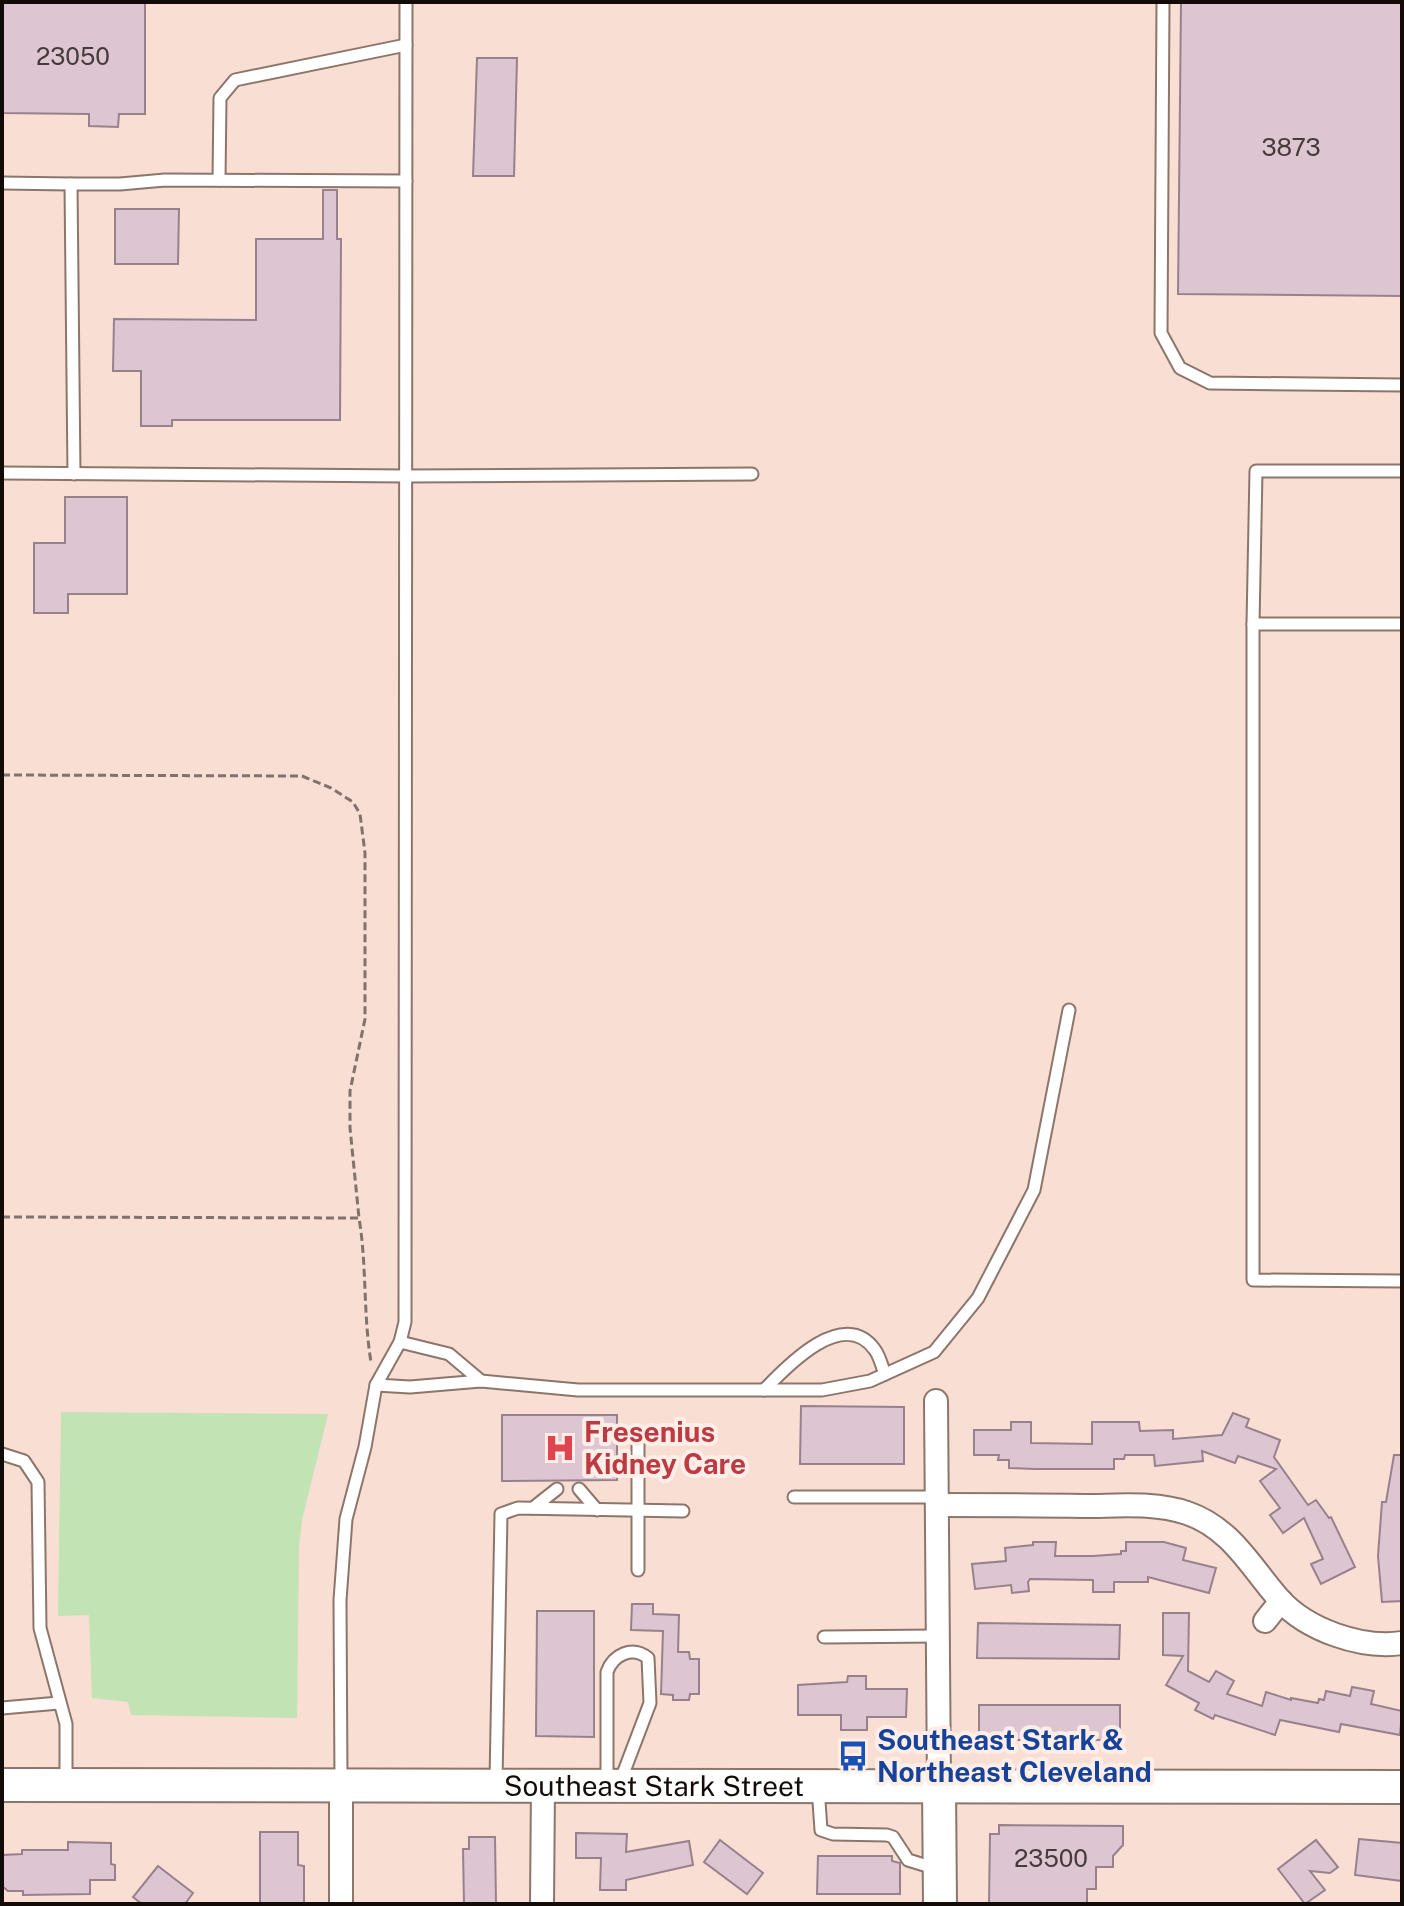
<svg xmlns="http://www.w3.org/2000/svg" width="1404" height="1906" font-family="'Public Sans',sans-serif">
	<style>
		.green { fill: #c2e3b4 }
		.building { fill: #dec5d2; stroke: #98818d; stroke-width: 2 }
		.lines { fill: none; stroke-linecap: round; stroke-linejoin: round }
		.lane-casing { stroke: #8c766b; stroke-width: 15 }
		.street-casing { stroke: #8c766b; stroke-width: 26 }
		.secondary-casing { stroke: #8c766b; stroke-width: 36 }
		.path { stroke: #83726b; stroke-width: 3; stroke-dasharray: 8 4; stroke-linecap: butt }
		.lane { stroke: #fff; stroke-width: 11 }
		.street { stroke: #fff; stroke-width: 22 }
		.secondary { stroke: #fff; stroke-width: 32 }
		.labels { text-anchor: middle; stroke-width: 8; stroke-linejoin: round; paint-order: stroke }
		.number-label { font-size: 24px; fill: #463a3a }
		.health-label { font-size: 28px; font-weight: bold; fill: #be3a42; stroke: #feeee7; text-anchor: start }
		.transit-label { font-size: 28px; font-weight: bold; fill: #164399; stroke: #feeee7; text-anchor: start }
		.street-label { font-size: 28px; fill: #130b07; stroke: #feeee7 }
	</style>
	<rect width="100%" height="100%" fill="#f8ded3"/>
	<path class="green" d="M 61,1412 L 328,1414 L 302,1520 L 299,1548 L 297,1718 L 131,1715 L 128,1702 L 92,1698 L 89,1615 L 58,1616 Z"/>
	<g class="building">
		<path d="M 2,2 L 145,2 L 145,114 L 119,114 L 118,127 L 89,126 L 89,114 L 2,113 Z"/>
		<path d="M 1181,2 L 1402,2 L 1402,296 L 1178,294 Z"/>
		<path d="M 477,58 L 517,58 L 514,176 L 473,176 Z"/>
		<path d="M 323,190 L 337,190 L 337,239 L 341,239 L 340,420 L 172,420 L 172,426 L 141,426 L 141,371 L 113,371 L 114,319 L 256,320 L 256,239 L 323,239 Z"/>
		<path d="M 115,209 L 179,209 L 178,264 L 115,264 Z"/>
		<path d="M 65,497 L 127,497 L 127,594 L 68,594 L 68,613 L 34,613 L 34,543 L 65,543 Z"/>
		<path d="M 801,1406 L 904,1407 L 904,1464 L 800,1464 Z"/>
		<path d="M 1233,1413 L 1249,1419 L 1246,1427 L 1280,1440 L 1274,1457 L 1308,1505 L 1316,1500 L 1329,1518 L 1331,1517 L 1355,1567 L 1321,1584 L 1311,1564 L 1323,1559 L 1304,1518 L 1283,1533 L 1270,1515 L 1280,1508 L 1260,1481 L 1276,1469 L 1238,1456 L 1235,1463 L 1202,1451 L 1203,1461 L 1155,1466 L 1154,1455 L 1125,1455 L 1124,1459 L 1114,1459 L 1114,1469 L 1035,1469 L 1009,1468 L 1009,1460 L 998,1460 L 999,1455 L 974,1455 L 974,1430 L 1011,1430 L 1011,1422 L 1031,1422 L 1031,1443 L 1092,1444 L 1092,1422 L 1139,1422 L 1140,1431 L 1173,1430 L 1173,1439 L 1222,1435 Z"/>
		<path d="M 502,1415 L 617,1415 L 617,1480 L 502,1481 Z"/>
		<path d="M 1394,1455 L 1402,1455 L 1402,1601 L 1382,1602 L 1378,1556 L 1382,1502 L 1386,1502 Z"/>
		<path d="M 1033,1542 L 1056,1542 L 1055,1556 L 1093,1556 L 1121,1554 L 1121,1551 L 1126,1551 L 1126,1542 L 1164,1542 L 1186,1548 L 1183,1560 L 1216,1568 L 1209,1593 L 1148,1577 L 1148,1582 L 1114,1582 L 1114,1592 L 1093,1592 L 1093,1580 L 1030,1579 L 1028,1582 L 1029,1591 L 1012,1593 L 1011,1585 L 975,1589 L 972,1564 L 1006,1561 L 1005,1548 L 1033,1545 Z"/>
		<path d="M 632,1604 L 653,1604 L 653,1614 L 679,1615 L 678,1652 L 689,1652 L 690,1659 L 699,1659 L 699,1694 L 690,1694 L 689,1700 L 673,1700 L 673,1695 L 661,1694 L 663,1631 L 631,1630 Z"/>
		<path d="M 537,1611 L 594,1611 L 594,1737 L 536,1736 Z"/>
		<path d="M 1163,1613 L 1189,1613 L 1188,1671 L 1209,1682 L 1216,1671 L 1234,1681 L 1227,1694 L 1262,1706 L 1266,1692 L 1291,1700 L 1291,1698 L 1318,1703 L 1319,1699 L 1324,1700 L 1326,1691 L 1350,1696 L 1352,1687 L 1374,1691 L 1371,1704 L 1402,1711 L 1400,1735 L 1341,1724 L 1339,1732 L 1280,1720 L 1275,1735 L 1215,1715 L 1213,1719 L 1195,1710 L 1199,1703 L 1166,1685 L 1183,1656 L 1163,1655 Z"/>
		<path d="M 978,1623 L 1120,1625 L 1119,1659 L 977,1658 Z"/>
		<path d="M 848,1676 L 866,1676 L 866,1689 L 907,1689 L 906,1717 L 867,1717 L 867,1730 L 841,1730 L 841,1715 L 798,1715 L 798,1685 L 847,1682 Z"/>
		<rect x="979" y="1705" width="141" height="35"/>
		<path d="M 999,1825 L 1123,1826 L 1123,1845 L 1113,1856 L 1113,1867 L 1096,1867 L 1096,1889 L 1087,1889 L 1087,1904 L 989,1904 L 990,1834 L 999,1834 Z"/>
		<path d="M 260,1832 L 298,1832 L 298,1865 L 304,1866 L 304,1904 L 260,1904 Z"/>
		<path d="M 576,1833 L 627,1834 L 626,1852 L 689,1841 L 693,1865 L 626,1880 L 626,1890 L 600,1890 L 601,1858 L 576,1858 Z"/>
		<path d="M 469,1837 L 495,1837 L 496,1904 L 464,1904 L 463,1849 L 469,1849 Z"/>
		<path d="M 1359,1839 L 1402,1843 L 1402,1881 L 1355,1875 Z"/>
		<path d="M 720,1840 L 763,1873 L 747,1894 L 704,1862 Z"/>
		<path d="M 1316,1840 L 1338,1867 L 1330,1873 L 1310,1871 L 1325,1890 L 1305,1904 L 1278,1869 Z"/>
		<path d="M 68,1842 L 111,1843 L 111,1864 L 115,1865 L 115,1880 L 90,1880 L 90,1894 L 23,1895 L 23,1891 L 8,1891 L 2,1886 L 2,1855 L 22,1854 L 22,1850 L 68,1850 Z"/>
		<path d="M 818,1856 L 892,1856 L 892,1861 L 900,1863 L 900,1894 L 817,1894 Z"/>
		<path d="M 158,1866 L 193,1893 L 185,1904 L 142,1904 L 133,1897 Z"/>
	</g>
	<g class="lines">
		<g class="lane-casing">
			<g id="lane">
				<path d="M 1163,2 L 1161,333 L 1180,368 L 1210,383 L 1402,385"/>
				<path d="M 219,180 L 220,98 L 235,80 L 406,45"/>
				<path d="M 2,183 L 71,184"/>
				<path d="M 2,473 L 407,476 L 752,474"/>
				<path d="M 74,474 L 71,184 L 120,184 L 165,180 L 406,181"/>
				<path d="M 1253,624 L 1256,471 L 1402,471"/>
				<path d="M 1402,624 L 1253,624 L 1253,1280 L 1402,1281"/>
				<path d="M 400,1342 L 449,1354 L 481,1381"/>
				<path d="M 376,1385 L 410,1387 L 481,1381 L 578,1390 L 822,1390 L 870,1381 L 934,1352 L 978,1298 L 1034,1190 L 1069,1010"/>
				<path d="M 764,1390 C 787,1366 844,1306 875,1350 C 880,1357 882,1367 885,1374"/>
				<path d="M 2,1454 L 24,1461 L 38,1482 L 40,1628 L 66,1724 L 66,1781"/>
				<path d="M 579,1489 L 597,1510"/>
				<path d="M 794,1497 L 937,1497"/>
				<path d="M 533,1508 L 557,1489"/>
				<path d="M 638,1570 L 638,1438"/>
				<path d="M 824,1637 L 938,1636"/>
				<path d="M 2,1708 L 59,1703"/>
				<path d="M 496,1781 L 501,1514 L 518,1508 L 683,1511"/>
				<path d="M 341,1783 L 340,1600 L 346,1519 L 365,1447 L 376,1385 L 400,1342 L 405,1322 L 406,2"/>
				<path d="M 607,1785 L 607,1672 C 613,1655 632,1645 648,1658 L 650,1703 L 620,1782"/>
				<path d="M 818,1787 L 821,1830 L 833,1834 L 887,1835 L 893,1837 L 908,1860 L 937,1869"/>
			</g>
		</g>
		<g class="street-casing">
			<g id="street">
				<path d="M 936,1401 L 939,1787"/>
				<path d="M 937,1505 C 986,1505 1035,1505 1084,1506 C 1118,1506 1154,1502 1187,1513 C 1231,1528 1250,1566 1279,1599 C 1307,1630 1361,1649 1402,1643"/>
				<path d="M 1265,1621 L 1281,1601"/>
				<path d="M 341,1904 L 341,1786"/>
				<path d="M 542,1904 L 543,1786"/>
			</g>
		</g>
		<g class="secondary-casing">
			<g id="secondary">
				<path id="s1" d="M 2,1785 L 1402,1787"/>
				<path d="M 939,1787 L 940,1904"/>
			</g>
		</g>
		<g class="path">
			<path d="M 2,775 L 302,776 L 331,788 L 353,802 L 360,814 L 365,853 L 365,1019 L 350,1091 L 350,1128 L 359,1218"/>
			<path d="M 2,1217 L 359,1218 C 367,1266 363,1314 371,1362"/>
		</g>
		<use href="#lane" class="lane"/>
		<use href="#street" class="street"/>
		<use href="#secondary" class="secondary"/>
	</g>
	<defs>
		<g id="hospital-bare" transform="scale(2.4)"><path d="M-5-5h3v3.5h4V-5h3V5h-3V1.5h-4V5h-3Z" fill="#e0444e" stroke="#feeee7" stroke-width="2.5" paint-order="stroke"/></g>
		<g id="bus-bare" transform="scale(2.4)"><path d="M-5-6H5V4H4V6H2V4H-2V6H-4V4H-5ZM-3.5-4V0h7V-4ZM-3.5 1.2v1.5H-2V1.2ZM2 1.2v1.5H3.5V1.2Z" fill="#1a4fb4" stroke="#feeee7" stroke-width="2.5" paint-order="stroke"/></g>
	</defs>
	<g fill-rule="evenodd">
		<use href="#hospital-bare" x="560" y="1448"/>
		<use href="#bus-bare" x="853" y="1756"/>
	</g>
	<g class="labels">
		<g class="number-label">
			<text x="73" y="65">23050</text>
			<text x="1291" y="156">3873</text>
			<text x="1051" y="1867">23500</text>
		</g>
		<g class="health-label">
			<text x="584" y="1442">Fresenius<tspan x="584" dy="32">Kidney Care</tspan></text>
		</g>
		<g class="transit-label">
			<text x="877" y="1750">Southeast Stark &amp;<tspan x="877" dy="32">Northeast Cleveland</tspan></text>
		</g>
		<g class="street-label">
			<text dy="10" stroke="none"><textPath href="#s1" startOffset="652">Southeast Stark Street</textPath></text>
		</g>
	</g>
	<rect width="1404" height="1906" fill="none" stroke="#130b07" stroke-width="8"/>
</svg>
